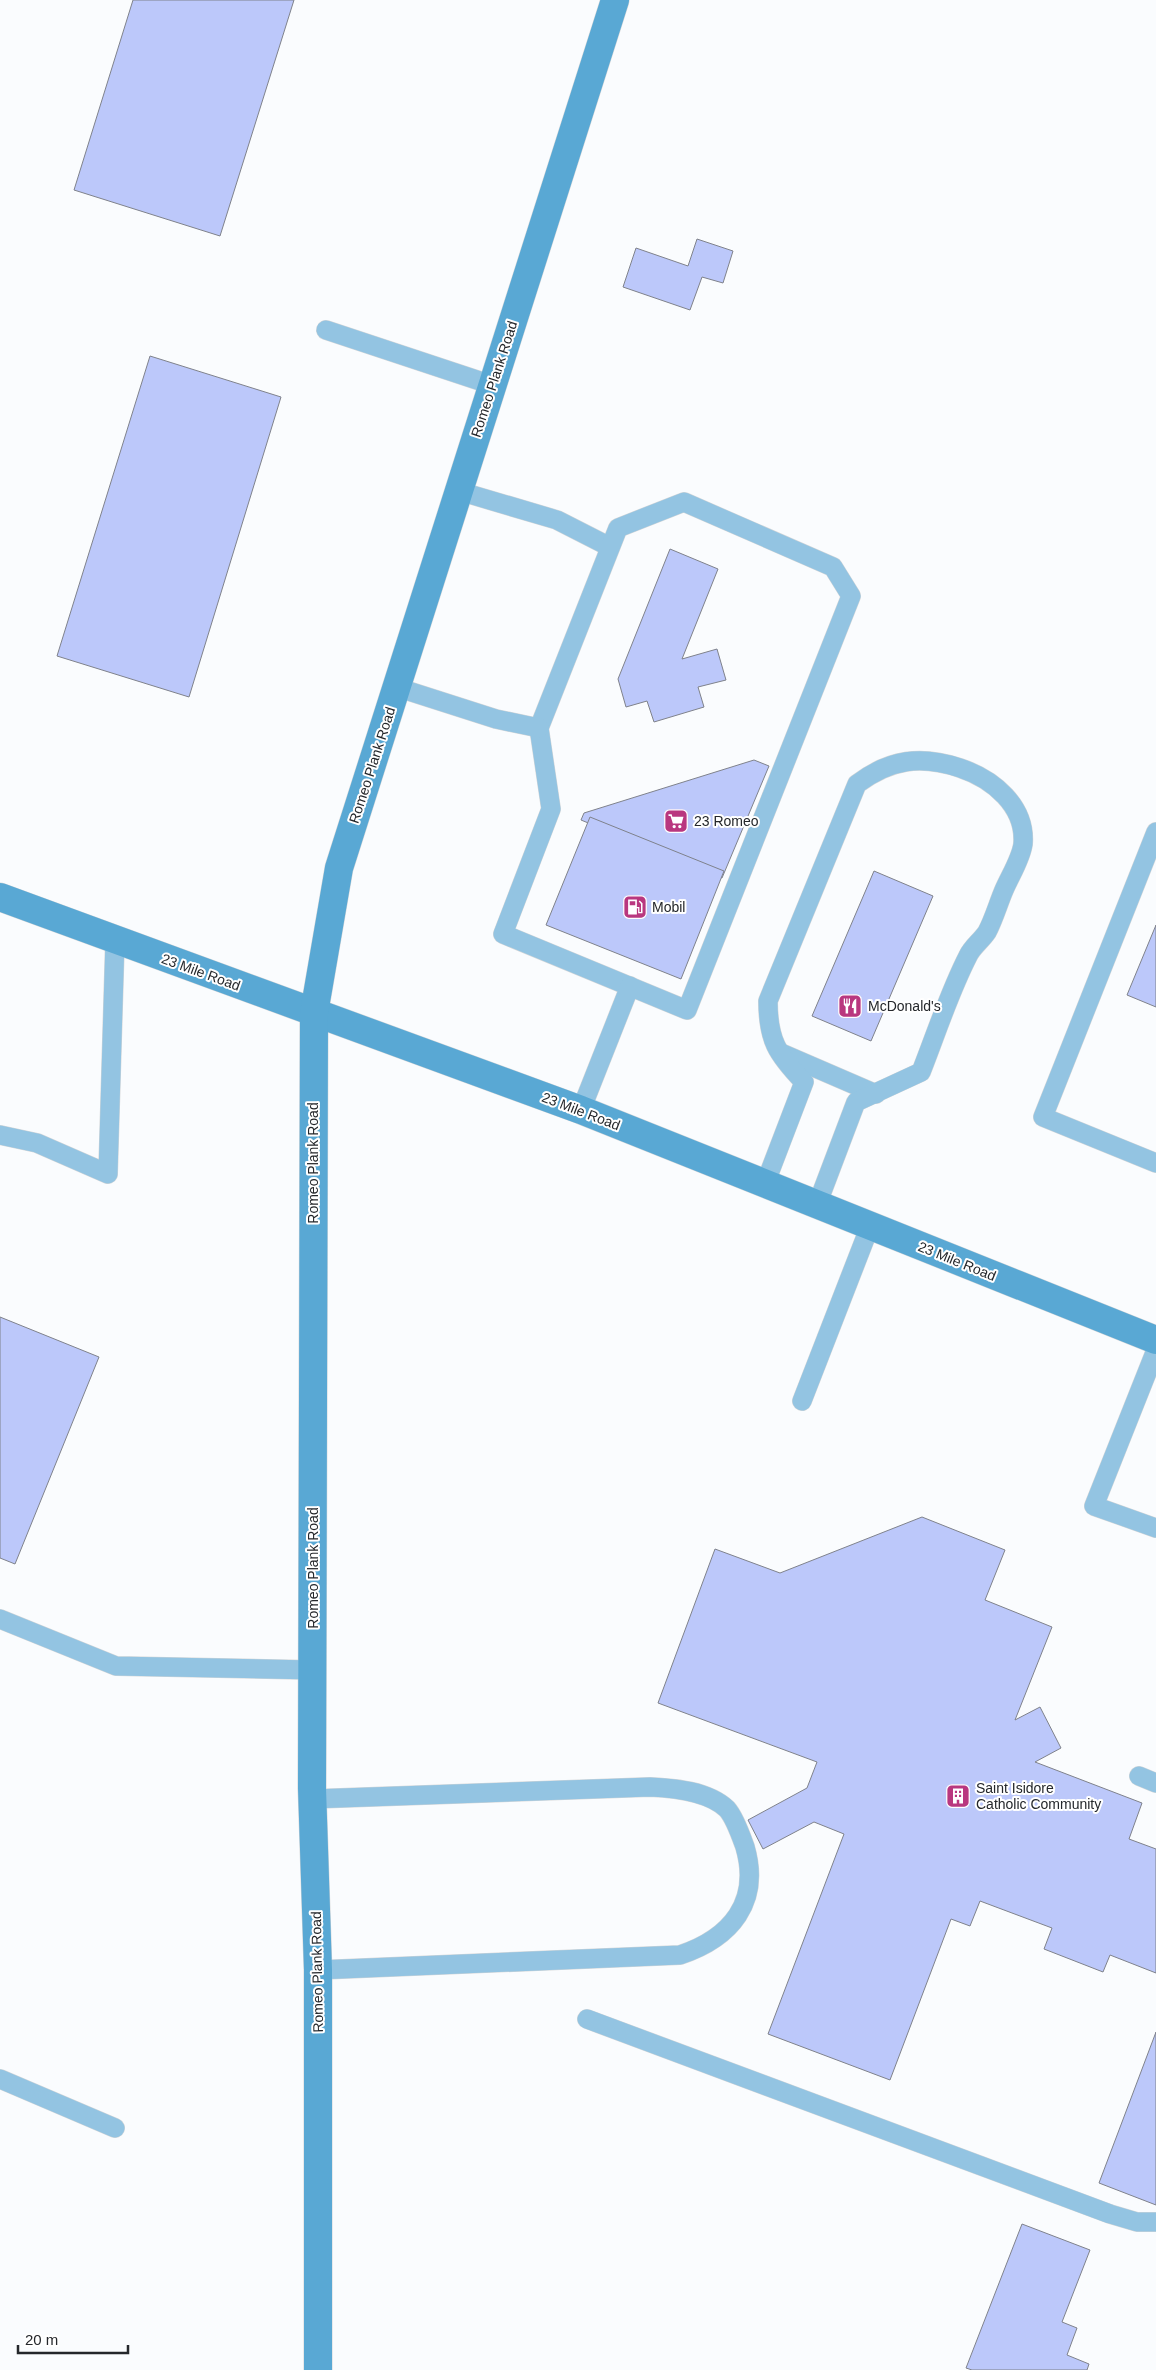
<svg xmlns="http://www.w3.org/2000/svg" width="1156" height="2370" font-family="Arial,sans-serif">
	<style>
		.building { fill: #bcc8fa; stroke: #7f828b }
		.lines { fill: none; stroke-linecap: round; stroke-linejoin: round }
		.lane-casing { stroke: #d3d6d8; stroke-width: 20 }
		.secondary-casing { stroke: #d3d6d8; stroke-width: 29 }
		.lane { stroke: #93c4e2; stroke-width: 19 }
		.secondary { stroke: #59a8d4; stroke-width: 28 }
		.labels { text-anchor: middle; stroke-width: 4; stroke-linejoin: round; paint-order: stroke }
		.street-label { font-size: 14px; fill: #24272b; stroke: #fff }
		.poi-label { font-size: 14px; fill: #24272b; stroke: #fff; text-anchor: start }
	</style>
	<rect width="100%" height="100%" fill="#fafcfe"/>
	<g class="building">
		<path d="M 133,0 L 294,0 L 220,236 L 74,190 Z"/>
		<path d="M 697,239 L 733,251 L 723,283 L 702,277 L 690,310 L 623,287 L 636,248 L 688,266 Z"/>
		<path d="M 150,356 L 281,397 L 189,697 L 57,656 Z"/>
		<path d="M 670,549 L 718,569 L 682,659 L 717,649 L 726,680 L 698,687 L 704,707 L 654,722 L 647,701 L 626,707 L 618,679 Z"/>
		<path d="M 754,760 L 769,766 L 722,878 L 581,820 L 584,813 Z"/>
		<path d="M 590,817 L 724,871 L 681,979 L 546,925 Z"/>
		<path d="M 874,871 L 933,896 L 871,1041 L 812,1016 Z"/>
		<path d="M 1156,925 L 1156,1007 L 1127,995 Z"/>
		<path d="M 0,1317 L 99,1357 L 15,1564 L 0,1558 Z"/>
		<path d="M 922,1517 L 1005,1550 L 985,1600 L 1052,1627 L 1015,1720 L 1040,1707 L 1061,1748 L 1035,1762 L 1142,1803 L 1129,1839 L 1156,1849 L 1156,1973 L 1110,1955 L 1103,1972 L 1044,1949 L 1052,1928 L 980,1901 L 970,1926 L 951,1919 L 890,2080 L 768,2034 L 844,1834 L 814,1822 L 763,1849 L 748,1820 L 807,1788 L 817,1762 L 658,1703 L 715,1549 L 780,1573 Z"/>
		<path d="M 1156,2032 L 1156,2205 L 1099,2183 Z"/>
		<path d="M 1022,2224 L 1090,2250 L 1062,2322 L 1077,2328 L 1067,2355 L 1089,2364 L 1087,2370 L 972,2370 L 966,2368 Z"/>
	</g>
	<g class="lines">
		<g class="lane-casing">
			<g id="lane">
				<path d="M 326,330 L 492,385"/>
				<path d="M 459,491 L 557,520 L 610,547"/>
				<path d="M 684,502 L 833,567 L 851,596 L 687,1010 L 503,934 L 551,809 L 539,728 L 618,528 Z"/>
				<path d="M 396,687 L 496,719 L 539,728"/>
				<path d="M 1156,832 L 1043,1117 L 1156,1163"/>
				<path d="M 781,1053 L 876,1094"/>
				<path d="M 581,1110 L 630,986"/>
				<path d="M 0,1135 L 37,1143 L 108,1174 L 115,940"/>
				<path d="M 765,1184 L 804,1082 C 777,1054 768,1040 768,1001 L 857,784 C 890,759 921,755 960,768 C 993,779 1026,806 1023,844 C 1021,859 1010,876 1004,890 C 998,904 994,919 987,932 C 981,941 972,947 968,956 C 949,993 936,1034 921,1072 L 856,1102 L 817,1205"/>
				<path d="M 1156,1350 L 1094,1506 L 1156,1528"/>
				<path d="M 802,1401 L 870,1226"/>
				<path d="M 0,1619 L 116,1666 L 313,1670"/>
				<path d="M 1139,1776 L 1156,1783"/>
				<path d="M 312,1799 L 650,1787 C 674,1788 708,1791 727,1809 C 735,1818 741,1836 745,1847 C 761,1902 731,1938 680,1955 L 318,1970"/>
				<path d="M 587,2019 L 1110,2214 L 1137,2222 L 1156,2222"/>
				<path d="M 0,2079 L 115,2128"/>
			</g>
		</g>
		<g class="secondary-casing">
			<g id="secondary">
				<path d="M 0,897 L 581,1110 L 1156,1340"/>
				<path d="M 318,2370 L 318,1970 L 312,1788 L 314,1013 L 339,868 L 615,0"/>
			</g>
		</g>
		<use href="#lane" class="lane"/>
		<use href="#secondary" class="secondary"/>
	</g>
	<defs>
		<g id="supermarket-square" transform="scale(1.25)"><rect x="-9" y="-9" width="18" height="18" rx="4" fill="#b9377f" stroke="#fff"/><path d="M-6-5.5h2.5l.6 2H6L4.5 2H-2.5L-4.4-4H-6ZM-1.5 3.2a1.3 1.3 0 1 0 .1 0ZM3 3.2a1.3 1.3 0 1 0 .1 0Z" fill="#fff"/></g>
		<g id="fuel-square" transform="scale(1.25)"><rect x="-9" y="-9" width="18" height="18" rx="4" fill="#b9377f" stroke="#fff"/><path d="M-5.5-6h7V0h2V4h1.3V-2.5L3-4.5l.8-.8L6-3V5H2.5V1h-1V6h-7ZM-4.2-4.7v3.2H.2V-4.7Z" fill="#fff"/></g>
		<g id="restaurant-square" transform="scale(1.25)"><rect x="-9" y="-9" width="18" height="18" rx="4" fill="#b9377f" stroke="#fff"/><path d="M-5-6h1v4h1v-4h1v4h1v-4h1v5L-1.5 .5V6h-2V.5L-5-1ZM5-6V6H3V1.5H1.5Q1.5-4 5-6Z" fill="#fff"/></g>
		<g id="building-square" transform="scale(1.25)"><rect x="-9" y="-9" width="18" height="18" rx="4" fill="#b9377f" stroke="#fff"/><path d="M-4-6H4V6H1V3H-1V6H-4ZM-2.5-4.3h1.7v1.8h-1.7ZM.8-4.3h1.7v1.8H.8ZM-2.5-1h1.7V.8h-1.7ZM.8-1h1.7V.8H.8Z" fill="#fff"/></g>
	</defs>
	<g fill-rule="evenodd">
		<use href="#supermarket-square" x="676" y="821"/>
		<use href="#fuel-square" x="635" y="907"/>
		<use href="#restaurant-square" x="850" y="1006"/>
		<use href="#building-square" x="958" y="1796"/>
	</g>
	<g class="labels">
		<g class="street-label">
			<text transform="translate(494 379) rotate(-72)" y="5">Romeo Plank Road</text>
			<text transform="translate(372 765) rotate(-72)" y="5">Romeo Plank Road</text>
			<text transform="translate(201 972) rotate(20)" y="5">23 Mile Road</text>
			<text transform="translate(581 1111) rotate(21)" y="5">23 Mile Road</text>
			<text transform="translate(313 1163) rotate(-90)" y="5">Romeo Plank Road</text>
			<text transform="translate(957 1261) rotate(22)" y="5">23 Mile Road</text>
			<text transform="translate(313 1568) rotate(-90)" y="5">Romeo Plank Road</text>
			<text transform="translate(317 1972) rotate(-91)" y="5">Romeo Plank Road</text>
		</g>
		<g class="poi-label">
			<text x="694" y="826">23 Romeo</text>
			<text x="652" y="912">Mobil</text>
			<text x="868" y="1011">McDonald's</text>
			<text x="976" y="1793">Saint Isidore<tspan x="976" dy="16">Catholic Community</tspan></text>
		</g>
	</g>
	<path d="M18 2345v8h110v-8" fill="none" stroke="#24272b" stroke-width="2.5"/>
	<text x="25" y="2345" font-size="15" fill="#24272b" stroke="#ffffff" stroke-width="4" paint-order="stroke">20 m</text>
</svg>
